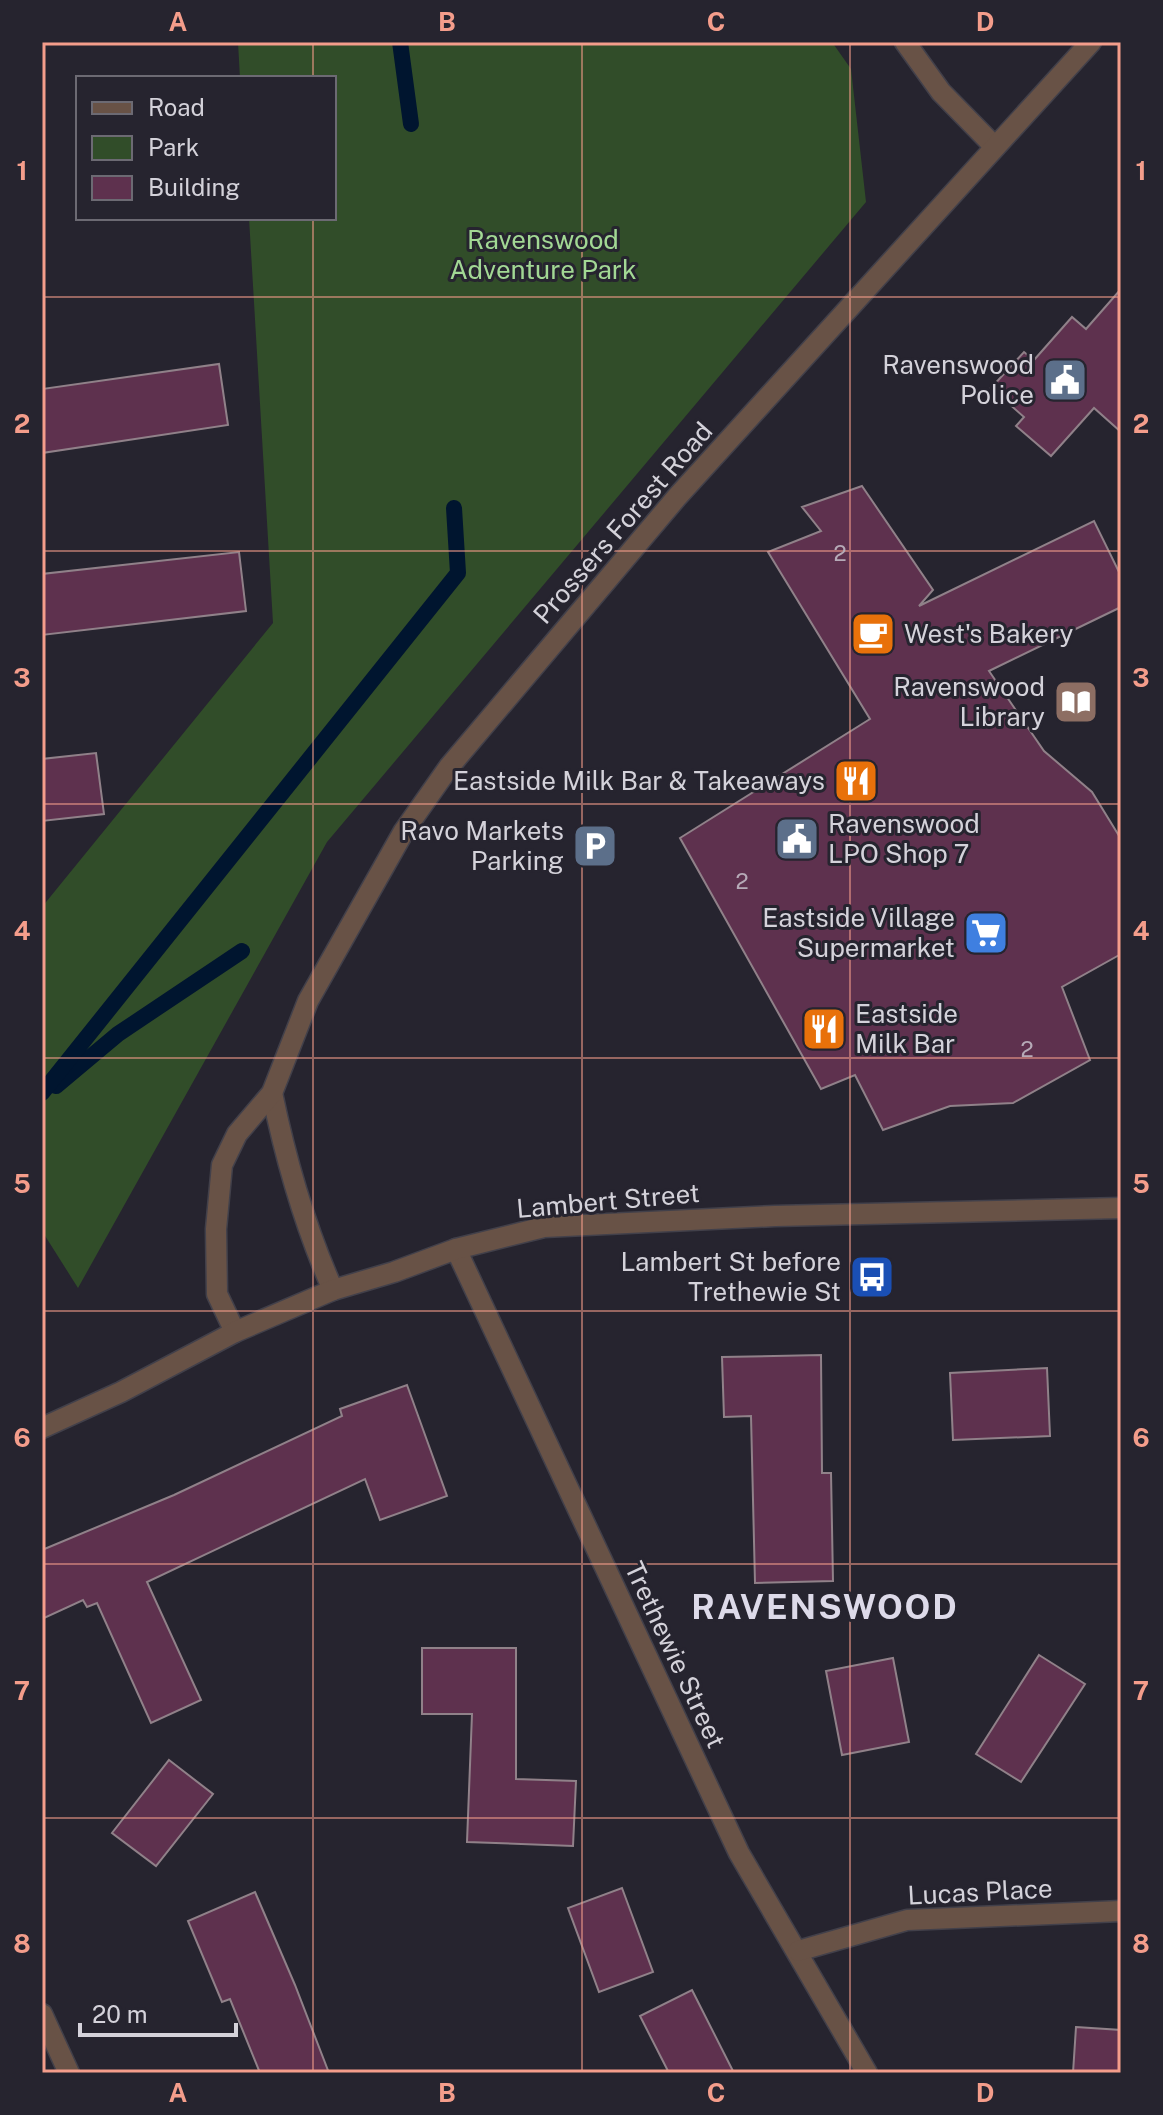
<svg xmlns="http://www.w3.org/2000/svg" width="1163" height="2115" font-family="'Public Sans',sans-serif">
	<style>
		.green { fill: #314d29 }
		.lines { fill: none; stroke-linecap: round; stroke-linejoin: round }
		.stream { stroke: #00152f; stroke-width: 16 }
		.building { fill: #5e314e; stroke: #908189; stroke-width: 2 }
		.minor-casing { stroke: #42404a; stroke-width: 23 }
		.tertiary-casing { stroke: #42404a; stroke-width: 23 }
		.minor { stroke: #685246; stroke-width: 20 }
		.tertiary { stroke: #685246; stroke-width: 20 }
		.grid { fill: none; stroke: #f49d8b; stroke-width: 2; stroke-opacity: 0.55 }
		.labels { text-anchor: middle; stroke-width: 6; stroke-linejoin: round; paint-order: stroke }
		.number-label { font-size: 22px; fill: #b6aab7 }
		.park-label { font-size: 26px; fill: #a2d894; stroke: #26242f }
		.poi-label { font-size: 26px; fill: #d4d2da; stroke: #26242f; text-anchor: end }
		.street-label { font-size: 26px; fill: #d4d2da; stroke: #26242f }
		.district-label { font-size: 34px; font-weight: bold; letter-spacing: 2px; fill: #dddae9; stroke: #26242f }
		.neatline { fill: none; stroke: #f49d8b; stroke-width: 3 }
		.grid-label { font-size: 26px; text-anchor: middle; font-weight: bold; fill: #f49d8b }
	</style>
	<rect width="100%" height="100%" fill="#26242f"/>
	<path class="green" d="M 238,42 L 832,42 L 851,69 L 866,202 L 327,842 L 78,1288 L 42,1231 L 42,907 L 273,623 L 249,218 L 334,218 L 334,78 L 240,78 Z"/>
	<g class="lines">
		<g class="stream">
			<path d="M 400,42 L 411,124"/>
			<path d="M 56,1086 L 118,1034 L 242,951"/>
			<path d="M 42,1093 L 458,573 L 454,508"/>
		</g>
	</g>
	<g class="building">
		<path d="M 1121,289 L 1121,432 L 1094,408 L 1051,456 L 1016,426 L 1024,417 L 991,388 L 1024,352 L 1034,360 L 1072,317 L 1086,329 Z"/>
		<path d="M 219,364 L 228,425 L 42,453 L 42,389 Z"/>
		<path d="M 862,486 L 933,590 L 919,606 L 1094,521 L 1121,576 L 1121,607 L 989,671 L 1044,751 L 1092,792 L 1121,839 L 1121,954 L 1062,987 L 1090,1060 L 1013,1103 L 950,1106 L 883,1130 L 855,1075 L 821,1089 L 680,838 L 870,719 L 768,552 L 821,531 L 802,507 Z"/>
		<path d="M 239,552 L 246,611 L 42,635 L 42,574 Z"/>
		<path d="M 96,753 L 104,814 L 42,821 L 42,759 Z"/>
		<path d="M 821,1355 L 822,1473 L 831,1473 L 833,1581 L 755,1583 L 751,1416 L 724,1417 L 722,1357 Z"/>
		<path d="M 1047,1368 L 1050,1436 L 953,1440 L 950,1373 Z"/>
		<path d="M 407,1385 L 447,1496 L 380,1520 L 365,1479 L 147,1582 L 201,1700 L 151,1723 L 97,1603 L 87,1607 L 83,1600 L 42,1619 L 42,1550 L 174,1495 L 342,1416 L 340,1409 Z"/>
		<path d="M 422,1648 L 516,1648 L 516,1779 L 576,1781 L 573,1846 L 467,1842 L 472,1714 L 422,1714 Z"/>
		<path d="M 1039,1655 L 1085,1684 L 1021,1782 L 976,1754 Z"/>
		<path d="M 893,1658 L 909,1742 L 842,1755 L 826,1671 Z"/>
		<path d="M 169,1760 L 213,1794 L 156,1866 L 112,1833 Z"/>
		<path d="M 622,1888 L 653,1972 L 599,1992 L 568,1908 Z"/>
		<path d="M 255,1892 L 295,1985 L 329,2073 L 260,2073 L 230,1999 L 222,2002 L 188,1921 Z"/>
		<path d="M 692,1990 L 734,2073 L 669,2073 L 640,2016 Z"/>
		<path d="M 1076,2027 L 1121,2030 L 1121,2073 L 1073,2073 Z"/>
	</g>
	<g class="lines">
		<g class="minor-casing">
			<g id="minor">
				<path d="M 905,42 L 941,92 L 995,147"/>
				<path d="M 272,1093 C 286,1161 305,1227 333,1290"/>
				<path d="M 456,1249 L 739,1853 L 867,2073"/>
				<path d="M 235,1332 L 217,1294 L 216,1229 L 222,1165 L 237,1134 L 272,1093 L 308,1001 L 404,831 L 449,767 L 677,497 L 1091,42"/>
				<path d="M 798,1951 L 907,1920 L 1121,1911"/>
				<path d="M 42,2014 L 69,2073"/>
			</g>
		</g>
		<g class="tertiary-casing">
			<path id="tertiary" d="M 42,1428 L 121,1392 L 235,1332 L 333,1290 L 394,1272 L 456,1249 L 544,1227 L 775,1216 L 1121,1208"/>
		</g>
		<use href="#minor" class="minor"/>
		<use href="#tertiary" class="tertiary"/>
	</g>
	<path class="grid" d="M 313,42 L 313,78M 582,42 L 582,2073M 850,42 L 850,2073M 313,218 L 313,2073M 42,297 L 1121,297M 42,551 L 1121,551M 42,804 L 1121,804M 42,1058 L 1121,1058M 42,1311 L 1121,1311M 42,1564 L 1121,1564M 42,1818 L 1121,1818"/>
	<defs>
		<g id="civic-square" transform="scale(2.3)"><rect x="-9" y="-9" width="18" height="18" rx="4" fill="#5c6f8a" stroke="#26242f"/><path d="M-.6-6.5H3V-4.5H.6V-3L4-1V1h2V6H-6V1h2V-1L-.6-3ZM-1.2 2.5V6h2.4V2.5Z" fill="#fff"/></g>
		<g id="cafe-square" transform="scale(2.3)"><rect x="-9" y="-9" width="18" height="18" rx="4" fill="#e8710a" stroke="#26242f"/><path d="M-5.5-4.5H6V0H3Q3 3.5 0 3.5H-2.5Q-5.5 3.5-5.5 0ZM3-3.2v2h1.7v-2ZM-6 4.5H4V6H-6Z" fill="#fff"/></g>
		<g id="library-square" transform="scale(2.3)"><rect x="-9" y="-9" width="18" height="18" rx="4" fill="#8d6e63" stroke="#26242f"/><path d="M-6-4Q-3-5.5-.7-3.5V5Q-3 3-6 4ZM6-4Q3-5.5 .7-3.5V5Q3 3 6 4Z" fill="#fff"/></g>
		<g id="restaurant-square" transform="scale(2.3)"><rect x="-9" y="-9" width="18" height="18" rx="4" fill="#e8710a" stroke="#26242f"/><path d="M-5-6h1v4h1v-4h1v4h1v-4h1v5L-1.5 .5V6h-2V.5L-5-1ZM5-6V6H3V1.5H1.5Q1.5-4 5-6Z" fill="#fff"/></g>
		<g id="parking-square" transform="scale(2.3)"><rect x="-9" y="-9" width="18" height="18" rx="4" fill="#5c6f8a" stroke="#26242f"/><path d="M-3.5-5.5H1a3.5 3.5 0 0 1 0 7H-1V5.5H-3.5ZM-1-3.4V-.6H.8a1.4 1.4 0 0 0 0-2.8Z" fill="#fff"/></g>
		<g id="supermarket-square" transform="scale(2.3)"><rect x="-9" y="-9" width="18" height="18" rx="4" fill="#3f7fe0" stroke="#26242f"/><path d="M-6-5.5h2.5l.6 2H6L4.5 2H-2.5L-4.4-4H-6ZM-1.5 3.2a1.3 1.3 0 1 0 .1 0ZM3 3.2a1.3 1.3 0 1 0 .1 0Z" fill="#fff"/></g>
		<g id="bus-square" transform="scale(2.3)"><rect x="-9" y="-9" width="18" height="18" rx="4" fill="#1a4fb4" stroke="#26242f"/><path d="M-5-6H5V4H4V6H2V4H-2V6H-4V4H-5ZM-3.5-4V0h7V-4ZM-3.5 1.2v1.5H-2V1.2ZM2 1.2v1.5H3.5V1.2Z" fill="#fff"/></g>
	</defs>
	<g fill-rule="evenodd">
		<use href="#civic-square" x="1065" y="380"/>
		<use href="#cafe-square" x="873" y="634"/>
		<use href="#library-square" x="1076" y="702"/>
		<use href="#restaurant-square" x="856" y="781"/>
		<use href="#civic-square" x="797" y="839"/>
		<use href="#parking-square" x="595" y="846"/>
		<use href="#supermarket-square" x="986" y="933"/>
		<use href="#restaurant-square" x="824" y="1029"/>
		<use href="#bus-square" x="872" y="1277"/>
	</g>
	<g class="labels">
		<g class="number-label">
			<text x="840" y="561">2</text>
			<text x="742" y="889">2</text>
			<text x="1027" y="1057">2</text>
		</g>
		<g class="park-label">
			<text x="543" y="249">Ravenswood<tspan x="543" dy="30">Adventure Park</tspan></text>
		</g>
		<g class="poi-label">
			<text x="1034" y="374">Ravenswood<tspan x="1034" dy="30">Police</tspan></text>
			<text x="904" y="643" text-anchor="start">West's Bakery</text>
			<text x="1045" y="696">Ravenswood<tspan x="1045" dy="30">Library</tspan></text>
			<text x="825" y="790">Eastside Milk Bar &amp; Takeaways</text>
			<text x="828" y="833" text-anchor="start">Ravenswood<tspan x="828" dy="30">LPO Shop 7</tspan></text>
			<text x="564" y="840">Ravo Markets<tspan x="564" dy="30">Parking</tspan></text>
			<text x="955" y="927">Eastside Village<tspan x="955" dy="30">Supermarket</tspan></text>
			<text x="855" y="1023" text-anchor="start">Eastside<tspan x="855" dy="30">Milk Bar</tspan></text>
			<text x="841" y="1271">Lambert St before<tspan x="841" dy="30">Trethewie St</tspan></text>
		</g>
		<g class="street-label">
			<text transform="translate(623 523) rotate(-49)" y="9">Prossers Forest Road</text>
			<text transform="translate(608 1201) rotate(-5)" y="9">Lambert Street</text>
			<text transform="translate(675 1655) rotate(65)" y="9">Trethewie Street</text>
			<text transform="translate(980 1892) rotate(-3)" y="9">Lucas Place</text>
		</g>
		<g class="district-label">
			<text x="825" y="1619">RAVENSWOOD</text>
		</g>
	</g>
	<rect width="1163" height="2115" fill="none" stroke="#26242f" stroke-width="88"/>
	<rect x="76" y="76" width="260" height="144" fill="#26242f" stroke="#6c6a73" stroke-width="2"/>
	<rect x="92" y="102" width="40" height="12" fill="#685246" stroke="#6c6a73" stroke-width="2"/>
	<text x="148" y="116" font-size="24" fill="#d4d2da">Road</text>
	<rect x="92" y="136" width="40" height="24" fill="#314d29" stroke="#6c6a73" stroke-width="2"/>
	<text x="148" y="156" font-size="24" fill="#d4d2da">Park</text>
	<rect x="92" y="176" width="40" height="24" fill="#5e314e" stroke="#6c6a73" stroke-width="2"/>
	<text x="148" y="196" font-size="24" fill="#d4d2da">Building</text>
	<path d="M80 2023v12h156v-12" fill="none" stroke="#d4d2da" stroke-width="4"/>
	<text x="92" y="2023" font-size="24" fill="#d4d2da" stroke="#26242f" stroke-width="6" paint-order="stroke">20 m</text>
	<rect x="44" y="44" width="1075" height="2027" class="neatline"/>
	<g class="grid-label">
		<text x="178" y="31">A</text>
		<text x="447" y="31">B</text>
		<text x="716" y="31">C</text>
		<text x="985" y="31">D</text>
		<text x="22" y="180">1</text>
		<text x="1141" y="180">1</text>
		<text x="22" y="433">2</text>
		<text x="1141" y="433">2</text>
		<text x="22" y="687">3</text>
		<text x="1141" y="687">3</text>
		<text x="22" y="940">4</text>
		<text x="1141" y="940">4</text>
		<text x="22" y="1193">5</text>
		<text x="1141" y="1193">5</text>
		<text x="22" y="1447">6</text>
		<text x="1141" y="1447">6</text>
		<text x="22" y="1700">7</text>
		<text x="1141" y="1700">7</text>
		<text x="22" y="1953">8</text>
		<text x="1141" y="1953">8</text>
		<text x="178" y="2102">A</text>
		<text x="447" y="2102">B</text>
		<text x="716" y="2102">C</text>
		<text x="985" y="2102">D</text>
	</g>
</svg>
